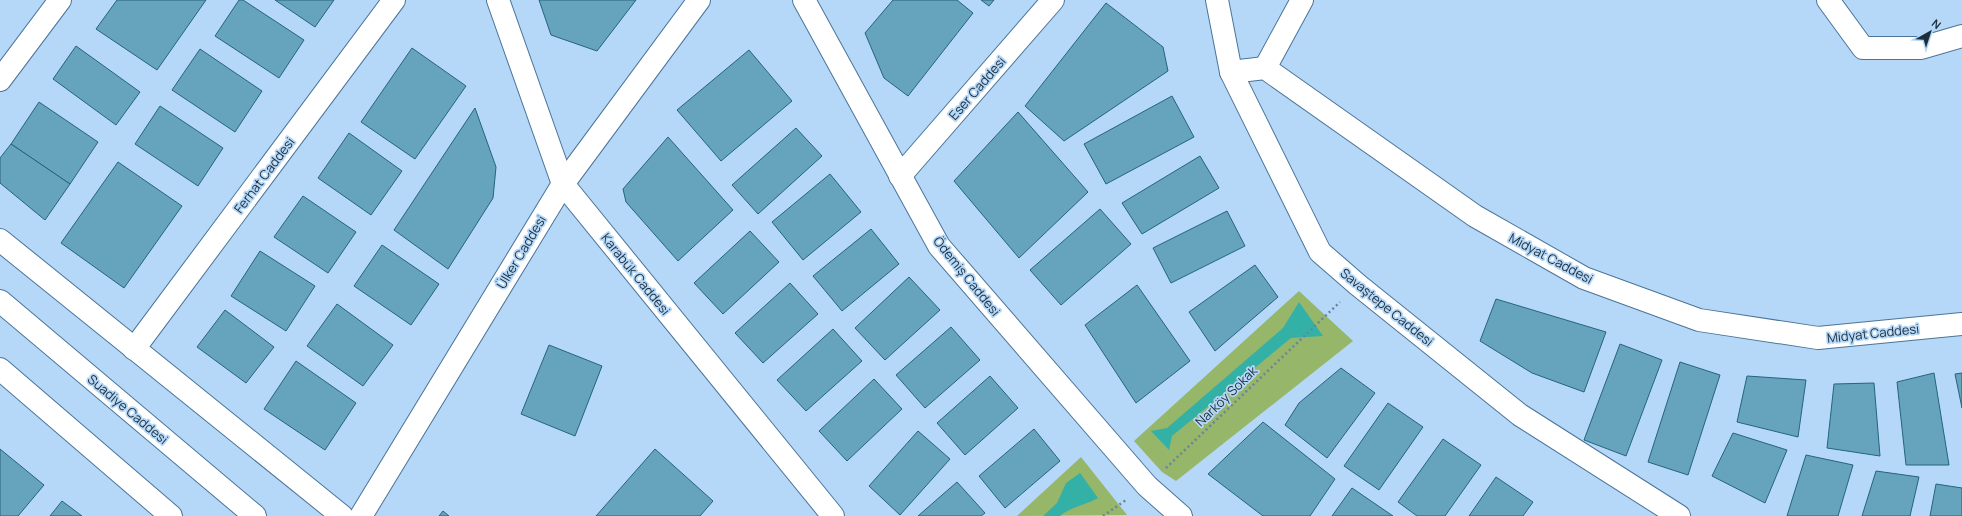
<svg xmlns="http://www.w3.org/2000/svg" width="1962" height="516" font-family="Manrope,sans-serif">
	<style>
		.green { fill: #96b669 }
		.water { fill: #34b1a7 }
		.building { fill: #66a3bd; stroke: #25647c }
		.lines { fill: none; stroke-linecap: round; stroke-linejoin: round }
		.minor-casing { stroke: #4b7499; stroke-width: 24 }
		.secondary-casing { stroke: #4b7499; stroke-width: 24 }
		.path { stroke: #6a849b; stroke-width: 2.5; stroke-dasharray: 2 3; stroke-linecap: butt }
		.minor { stroke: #fff; stroke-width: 22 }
		.secondary { stroke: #fff; stroke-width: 22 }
		.labels { text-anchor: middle; stroke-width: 3.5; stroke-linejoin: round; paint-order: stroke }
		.street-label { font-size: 13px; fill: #1d2e3d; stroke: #b5d8f8 }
	</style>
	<rect width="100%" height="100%" fill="#b5d8f8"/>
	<g class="green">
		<path d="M 1299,291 L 1353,341 L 1176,481 L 1162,472 L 1134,441 Z"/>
		<path d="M 1081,457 L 1127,515 L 1017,516 Z"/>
	</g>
	<g class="water">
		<path d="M 1299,302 L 1323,336 L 1291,338 L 1172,436 L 1169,450 L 1151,431 L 1167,428 L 1283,328 Z"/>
		<path d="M 1080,473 L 1098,498 C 1086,505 1070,507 1060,516 L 1043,516 L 1057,503 L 1066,483 Z"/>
	</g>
	<g class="building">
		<path d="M 117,0 L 206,0 L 157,70 L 96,29 Z"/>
		<path d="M 239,0 L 243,0 L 304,40 L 279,78 L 215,36 Z"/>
		<path d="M 275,0 L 334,0 L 315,27 Z"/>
		<path d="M 539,0 L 636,0 L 597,51 L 551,35 Z"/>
		<path d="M 893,0 L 957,0 L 973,13 L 908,96 L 884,78 L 865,33 Z"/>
		<path d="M 981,0 L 994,0 L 989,6 Z"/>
		<path d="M 1106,3 L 1163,47 L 1168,71 L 1064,141 L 1025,106 Z"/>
		<path d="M 76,46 L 140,92 L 116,125 L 53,79 Z"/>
		<path d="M 412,48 L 466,86 L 415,159 L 361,122 Z"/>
		<path d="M 200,49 L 262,91 L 235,132 L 172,90 Z"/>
		<path d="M 749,50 L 792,101 L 721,161 L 677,110 Z"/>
		<path d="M 1172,96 L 1194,137 L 1106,184 L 1084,144 Z"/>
		<path d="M 39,102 L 98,142 L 70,184 L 11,144 Z"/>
		<path d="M 160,106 L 223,148 L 198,186 L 135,144 Z"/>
		<path d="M 475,108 L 496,167 L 493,198 L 448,269 L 394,230 Z"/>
		<path d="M 1018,112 L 1088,192 L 1019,258 L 954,181 Z"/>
		<path d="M 796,128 L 822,156 L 758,214 L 732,185 Z"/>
		<path d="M 349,133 L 402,171 L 371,215 L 318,178 Z"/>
		<path d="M 668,137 L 733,210 L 678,261 L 626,202 L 623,189 Z"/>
		<path d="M 11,144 L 70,184 L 45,220 L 0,183 L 0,158 Z"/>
		<path d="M 1200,156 L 1219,188 L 1142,234 L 1122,203 Z"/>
		<path d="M 118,162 L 182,206 L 124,288 L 61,243 Z"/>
		<path d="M 830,174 L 861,212 L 803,260 L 772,222 Z"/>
		<path d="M 303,196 L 356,232 L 328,273 L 274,237 Z"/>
		<path d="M 1100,209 L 1131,244 L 1061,305 L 1030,270 Z"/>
		<path d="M 1227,211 L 1245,246 L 1171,283 L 1153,248 Z"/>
		<path d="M 871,229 L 899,264 L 842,311 L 813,276 Z"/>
		<path d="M 750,231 L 779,262 L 723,314 L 694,283 Z"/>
		<path d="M 382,245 L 439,284 L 411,325 L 354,286 Z"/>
		<path d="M 260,251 L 315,286 L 286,331 L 231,296 Z"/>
		<path d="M 1255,265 L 1278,297 L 1215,351 L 1189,312 Z"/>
		<path d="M 909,277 L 940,310 L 885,360 L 855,328 Z"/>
		<path d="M 790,283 L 818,314 L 763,363 L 735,333 Z"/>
		<path d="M 1137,285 L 1190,361 L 1136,403 L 1085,325 Z"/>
		<path d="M 1496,299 L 1606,332 L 1584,392 L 1532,373 L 1480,341 Z"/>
		<path d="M 337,304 L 393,345 L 363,386 L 307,346 Z"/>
		<path d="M 225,310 L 274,347 L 246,383 L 197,347 Z"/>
		<path d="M 951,327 L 980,360 L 925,408 L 896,375 Z"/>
		<path d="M 833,329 L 862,361 L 806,411 L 777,380 Z"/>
		<path d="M 1620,344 L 1662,360 L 1626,456 L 1584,440 Z"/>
		<path d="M 549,345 L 602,366 L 575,436 L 521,414 Z"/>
		<path d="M 296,361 L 356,403 L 325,450 L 264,409 Z"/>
		<path d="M 1680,362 L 1720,375 L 1688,475 L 1648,462 Z"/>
		<path d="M 1341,368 L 1375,393 L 1327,458 L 1285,425 L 1299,403 Z"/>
		<path d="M 1934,373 L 1949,465 L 1906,465 L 1897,382 Z"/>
		<path d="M 1962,373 L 1962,408 L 1955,374 Z"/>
		<path d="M 990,376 L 1018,408 L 965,455 L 937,423 Z"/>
		<path d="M 1747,376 L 1806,380 L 1798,437 L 1737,422 Z"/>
		<path d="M 874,379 L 902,409 L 847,461 L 819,431 Z"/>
		<path d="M 1874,383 L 1880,456 L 1827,448 L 1834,384 Z"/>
		<path d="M 1388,403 L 1423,427 L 1379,490 L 1344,466 Z"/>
		<path d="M 1263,422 L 1335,479 L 1310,516 L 1263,516 L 1208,474 Z"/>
		<path d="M 1034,429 L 1060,461 L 1005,508 L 979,476 Z"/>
		<path d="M 918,431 L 950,459 L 900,515 L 869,486 Z"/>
		<path d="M 1733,433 L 1787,450 L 1765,503 L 1712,476 Z"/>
		<path d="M 1443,439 L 1481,465 L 1445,516 L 1417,516 L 1398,502 Z"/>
		<path d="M 0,449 L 44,485 L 18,516 L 0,516 Z"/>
		<path d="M 655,449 L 713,501 L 700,516 L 596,516 Z"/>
		<path d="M 1806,455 L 1853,465 L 1838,516 L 1787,516 Z"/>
		<path d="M 1876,471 L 1919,477 L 1910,516 L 1862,516 Z"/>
		<path d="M 1496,477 L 1533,502 L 1523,516 L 1469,516 Z"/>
		<path d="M 957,482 L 985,513 L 981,516 L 918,516 Z"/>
		<path d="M 1936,484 L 1962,488 L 1962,516 L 1930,516 Z"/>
		<path d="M 1352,488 L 1393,516 L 1332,516 Z"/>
		<path d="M 62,501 L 82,516 L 50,516 Z"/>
		<path d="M 443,511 L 449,516 L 439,516 Z"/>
	</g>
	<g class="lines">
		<g class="minor-casing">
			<g id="minor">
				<path d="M 498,0 L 563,184 L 833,516"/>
				<path d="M 804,0 L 939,246 L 1147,486 L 1181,516"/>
				<path d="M 1217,0 L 1231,72 L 1320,252 L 1358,285 L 1520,415 L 1679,516"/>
				<path d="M 1828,0 L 1863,48 L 1921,48 L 1962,36"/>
				<path d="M 1265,68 L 1302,0"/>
				<path d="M 1231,72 L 1265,68 L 1475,216 L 1584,278 L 1699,320 L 1818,338 L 1962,324"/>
				<path d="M 0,80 L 60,0"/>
				<path d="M 900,176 L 1053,0"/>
				<path d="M 0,240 L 342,516"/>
				<path d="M 134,349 L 394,0"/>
				<path d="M 361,516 L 563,184 L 699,0"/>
			</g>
		</g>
		<g class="secondary-casing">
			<g id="secondary">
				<path d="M 0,301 L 255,516"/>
				<path d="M 0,369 L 171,516"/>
			</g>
		</g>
		<g class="path">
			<path d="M 1166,468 L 1340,302"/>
			<path d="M 1103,516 L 1126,500"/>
		</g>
		<use href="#minor" class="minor"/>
		<use href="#secondary" class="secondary"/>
	</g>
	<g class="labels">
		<g class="street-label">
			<text transform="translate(977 88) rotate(-49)" y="5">Eser Caddesi</text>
			<text transform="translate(264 175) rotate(-53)" y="5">Ferhat Caddesi</text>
			<text transform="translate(521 252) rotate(-59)" y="5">Ülker Caddesi</text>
			<text transform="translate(1551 258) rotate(28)" y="5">Midyat Caddesi</text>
			<text transform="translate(636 274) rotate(51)" y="5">Karabük Caddesi</text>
			<text transform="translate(967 276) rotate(51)" y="5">Ödemiş Caddesi</text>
			<text transform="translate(1387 307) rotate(39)" y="5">Savaştepe Caddesi</text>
			<text transform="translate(1873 333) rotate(-6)" y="5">Midyat Caddesi</text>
			<text transform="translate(1226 396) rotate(-44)" y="5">Narköy Sokak</text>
			<text transform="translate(128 409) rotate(40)" y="5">Suadiye Caddesi</text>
		</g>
	</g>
	<g transform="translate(1930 32) rotate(39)" stroke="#b5d8f8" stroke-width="3" paint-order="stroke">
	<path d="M0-3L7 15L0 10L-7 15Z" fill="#1d2e3d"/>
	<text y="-6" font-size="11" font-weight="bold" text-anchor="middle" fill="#1d2e3d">N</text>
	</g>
</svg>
